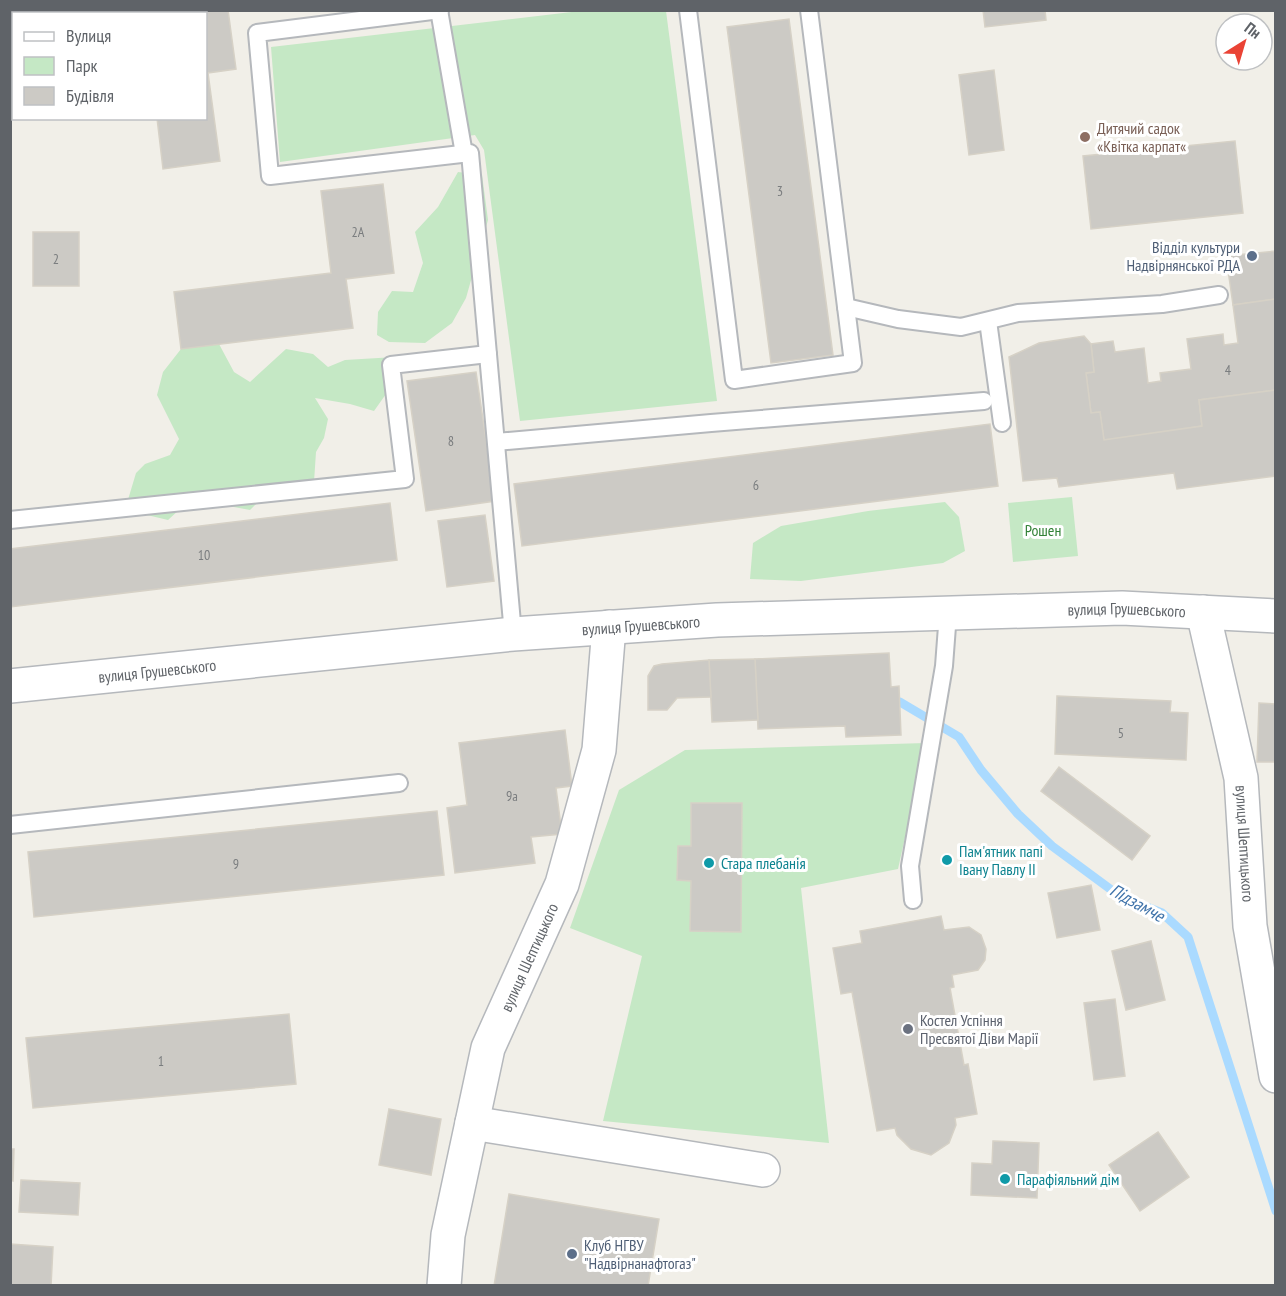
<svg xmlns="http://www.w3.org/2000/svg" width="1286" height="1296" font-family="'PT Sans Narrow',sans-serif">
	<style>
		.green { fill: #c5e8c5 }
		.lines { fill: none; stroke-linecap: round; stroke-linejoin: round }
		.stream { stroke: #aadaff; stroke-width: 9 }
		.building { fill: #cccac5; stroke: #d6d1c6; stroke-width: 1.5 }
		.service-casing { stroke: #b5b8bc; stroke-width: 20 }
		.minor-casing { stroke: #b5b8bc; stroke-width: 36 }
		.tertiary-casing { stroke: #b5b8bc; stroke-width: 36 }
		.service { stroke: #fff; stroke-width: 16 }
		.minor { stroke: #fff; stroke-width: 33 }
		.tertiary { stroke: #fff; stroke-width: 33 }
		.education-dot { fill: #8d6e63; stroke: #fff; stroke-width: 2 }
		.service-dot { fill: #5c6f8a; stroke: #fff; stroke-width: 2 }
		.culture-dot { fill: #0f9aa8; stroke: #fff; stroke-width: 2 }
		.worship-dot { fill: #6b7280; stroke: #fff; stroke-width: 2 }
		.labels { text-anchor: middle; stroke-width: 6; stroke-linejoin: round; paint-order: stroke }
		.number-label { font-size: 14px; fill: #7a7d7f }
		.education-label { font-size: 16px; fill: #785e54; stroke: #fff; text-anchor: start }
		.service-label { font-size: 16px; fill: #4e5e75; stroke: #fff; text-anchor: end }
		.park-label { font-size: 16px; fill: #348238; stroke: #fff }
		.street-label { font-size: 16px; fill: #5f6368; stroke: #fff }
		.culture-label { font-size: 16px; fill: #0d838f; stroke: #fff; text-anchor: start }
		.worship-label { font-size: 16px; fill: #5b616d; stroke: #fff; text-anchor: start }
		.water-label { font-size: 18px; font-style: italic; fill: #4174aa; stroke: #fff }
	</style>
	<rect width="100%" height="100%" fill="#f1efe8"/>
	<g class="green">
		<path d="M 580,11 L 666,11 L 717,401 L 520,421 L 484,150 L 475,135 L 280,162 L 271,47 Z"/>
		<path d="M 458,172 L 482,175 L 488,220 L 466,298 L 452,323 L 425,343 L 389,342 L 377,335 L 378,312 L 392,291 L 413,292 L 423,263 L 415,232 L 438,207 Z"/>
		<path d="M 219,344 L 234,372 L 250,382 L 286,349 L 313,354 L 328,367 L 345,360 L 395,357 L 398,377 L 374,411 L 350,404 L 315,398 L 328,419 L 324,438 L 316,452 L 314,482 L 269,491 L 250,510 L 191,499 L 168,520 L 147,515 L 127,503 L 136,473 L 145,464 L 170,455 L 179,439 L 157,395 L 163,372 L 181,349 Z"/>
		<path d="M 1072,497 L 1078,556 L 1013,562 L 1008,503 Z"/>
		<path d="M 945,502 L 959,517 L 965,551 L 943,563 L 801,581 L 750,579 L 753,543 L 781,526 L 868,511 Z"/>
		<path d="M 926,743 L 898,869 L 801,888 L 829,1143 L 603,1121 L 642,956 L 570,928 L 619,790 L 685,750 Z"/>
	</g>
	<g class="lines">
		<g class="stream">
			<path d="M 10,116 L 14,93"/>
			<path d="M 900,702 L 959,737 L 981,770 L 1018,814 L 1052,846 L 1121,897 L 1162,913 L 1188,937 L 1276,1211"/>
		</g>
	</g>
	<g class="building">
		<rect x="64" y="10" width="48" height="4"/>
		<path d="M 167,10 L 228,10 L 236,69 L 208,73 L 220,161 L 163,169 L 157,118 L 206,118 L 206,14 L 167,14 Z"/>
		<path d="M 983,10 L 1045,10 L 1046,20 L 985,27 Z"/>
		<path d="M 789,19 L 833,355 L 771,363 L 727,27 Z"/>
		<path d="M 994,70 L 1004,150 L 969,155 L 959,75 Z"/>
		<path d="M 1235,141 L 1243,213 L 1091,229 L 1083,156 Z"/>
		<path d="M 383,184 L 394,273 L 346,279 L 353,328 L 181,349 L 174,292 L 331,273 L 321,191 Z"/>
		<rect x="33" y="232" width="46" height="54"/>
		<path d="M 1276,251 L 1276,299 L 1233,305 L 1226,256 Z"/>
		<path d="M 1276,299 L 1276,390 L 1199,400 L 1202,426 L 1104,440 L 1100,412 L 1091,413 L 1086,373 L 1094,372 L 1091,344 L 1113,341 L 1115,352 L 1144,348 L 1148,383 L 1161,381 L 1160,373 L 1191,369 L 1187,339 L 1223,334 L 1224,345 L 1238,343 L 1233,305 Z"/>
		<path d="M 1084,336 L 1091,344 L 1094,372 L 1086,373 L 1091,413 L 1100,412 L 1104,440 L 1202,426 L 1199,400 L 1276,390 L 1276,476 L 1177,489 L 1174,473 L 1059,487 L 1057,478 L 1023,481 L 1009,357 L 1039,343 Z"/>
		<path d="M 476,372 L 495,501 L 426,511 L 407,381 Z"/>
		<path d="M 990,424 L 998,486 L 522,546 L 514,484 Z"/>
		<path d="M 390,503 L 397,560 L 10,607 L 10,549 Z"/>
		<path d="M 485,515 L 494,581 L 447,587 L 438,521 Z"/>
		<path d="M 889,653 L 891,687 L 899,686 L 901,735 L 846,737 L 845,726 L 758,729 L 755,659 Z"/>
		<path d="M 755,659 L 758,720 L 712,722 L 709,660 Z"/>
		<path d="M 709,660 L 711,697 L 677,698 L 667,710 L 648,710 L 648,676 L 654,666 L 662,664 Z"/>
		<path d="M 1057,696 L 1171,701 L 1170,712 L 1188,713 L 1186,760 L 1055,754 Z"/>
		<path d="M 1259,703 L 1276,704 L 1276,762 L 1257,762 Z"/>
		<path d="M 565,730 L 572,786 L 556,788 L 562,834 L 531,837 L 535,863 L 455,873 L 447,808 L 467,805 L 459,743 Z"/>
		<path d="M 1059,767 L 1150,836 L 1132,860 L 1041,791 Z"/>
		<path d="M 691,803 L 742,803 L 741,932 L 690,931 L 691,881 L 677,880 L 678,846 L 691,846 Z"/>
		<path d="M 437,811 L 444,875 L 34,917 L 28,852 Z"/>
		<path d="M 1091,885 L 1100,930 L 1057,938 L 1048,893 Z"/>
		<path d="M 941,916 L 944,930 L 969,927 L 981,935 L 986,949 L 985,960 L 978,970 L 952,975 L 954,987 L 950,988 L 964,1065 L 968,1064 L 977,1114 L 955,1118 L 956,1125 L 949,1143 L 931,1155 L 911,1149 L 897,1135 L 895,1128 L 877,1131 L 852,992 L 841,994 L 833,948 L 862,943 L 860,931 Z"/>
		<path d="M 1151,941 L 1165,1000 L 1126,1010 L 1112,951 Z"/>
		<path d="M 1115,999 L 1125,1076 L 1094,1080 L 1084,1003 Z"/>
		<path d="M 289,1014 L 296,1084 L 33,1108 L 26,1038 Z"/>
		<path d="M 389,1109 L 441,1119 L 431,1175 L 379,1165 Z"/>
		<path d="M 1158,1132 L 1189,1177 L 1140,1211 L 1109,1165 Z"/>
		<path d="M 993,1141 L 1039,1143 L 1037,1198 L 971,1195 L 972,1163 L 992,1164 Z"/>
		<path d="M 10,1149 L 14,1149 L 13,1181 L 10,1180 Z"/>
		<path d="M 21,1180 L 80,1183 L 78,1215 L 19,1212 Z"/>
		<path d="M 509,1194 L 659,1219 L 648,1286 L 494,1286 Z"/>
		<path d="M 10,1244 L 53,1247 L 51,1286 L 10,1286 Z"/>
	</g>
	<g class="lines">
		<g class="service-casing">
			<g id="service">
				<path d="M 439,10 L 464,154"/>
				<path d="M 440,10 L 257,33 L 270,176 L 470,153 L 513,634"/>
				<path d="M 688,10 L 734,380 L 853,363 L 809,10"/>
				<path d="M 846,307 L 898,319 L 961,327 L 1018,313 L 1162,304 L 1219,295"/>
				<path d="M 988,321 L 1002,423"/>
				<path d="M 496,442 L 711,423 L 984,401"/>
				<path d="M 10,520 L 405,479 L 391,365 L 488,354"/>
				<path d="M 10,825 L 399,783"/>
				<path d="M 913,900 L 910,866 L 944,666 L 948,613"/>
			</g>
		</g>
		<g class="minor-casing">
			<g id="minor">
				<path id="s1" d="M 1203,612 L 1241,778 L 1250,926 L 1276,1076"/>
				<path d="M 472,1123 L 763,1170"/>
				<path id="s2" d="M 444,1286 L 448,1235 L 488,1048 L 562,884 L 599,750 L 609,627"/>
			</g>
		</g>
		<g class="tertiary-casing">
			<g id="tertiary">
				<path id="s3" d="M 10,686 L 513,634 L 717,620 L 1122,608 L 1276,616"/>
			</g>
		</g>
		<use href="#service" class="service"/>
		<use href="#minor" class="minor"/>
		<use href="#tertiary" class="tertiary"/>
	</g>
	<circle class="education-dot" cx="1085" cy="137" r="6"/>
	<g class="service-dot">
		<circle cx="1252" cy="256" r="6"/>
		<circle cx="572" cy="1254" r="6"/>
	</g>
	<g class="culture-dot">
		<circle cx="947" cy="860" r="6"/>
		<circle cx="709" cy="863" r="6"/>
		<circle cx="1005" cy="1179" r="6"/>
	</g>
	<circle class="worship-dot" cx="908" cy="1029" r="6"/>
	<g class="labels">
		<g class="number-label">
			<text x="780" y="196">3</text>
			<text x="358" y="237">2А</text>
			<text x="56" y="264">2</text>
			<text x="1228" y="375">4</text>
			<text x="451" y="446">8</text>
			<text x="756" y="490">6</text>
			<text x="204" y="560">10</text>
			<text x="1121" y="738">5</text>
			<text x="512" y="801">9а</text>
			<text x="236" y="869">9</text>
			<text x="161" y="1066">1</text>
		</g>
		<g class="education-label">
			<text x="1097" y="134">Дитячий садок<tspan x="1097" dy="18">«Квітка карпат«</tspan></text>
		</g>
		<g class="service-label">
			<text x="1240" y="253">Відділ культури<tspan x="1240" dy="18">Надвірнянської РДА</tspan></text>
			<text x="584" y="1251" text-anchor="start">Клуб НГВУ<tspan x="584" dy="18">"Надвірнанафтогаз"</tspan></text>
		</g>
		<g class="park-label">
			<text x="1043" y="536">Рошен</text>
		</g>
		<g class="street-label">
			<text dy="6" stroke="none"><textPath href="#s3" startOffset="1120">вулиця Грушевського</textPath></text>
			<text dy="6" stroke="none"><textPath href="#s3" startOffset="634">вулиця Грушевського</textPath></text>
			<text dy="6" stroke="none"><textPath href="#s3" startOffset="148">вулиця Грушевського</textPath></text>
			<text dy="6" stroke="none"><textPath href="#s1" startOffset="236">вулиця Шептицького</textPath></text>
			<text dy="6" stroke="none"><textPath href="#s2" startOffset="342">вулиця Шептицького</textPath></text>
		</g>
		<g class="culture-label">
			<text x="959" y="857">Пам'ятник папі<tspan x="959" dy="18">Івану Павлу ІІ</tspan></text>
			<text x="721" y="869">Стара плебанія</text>
			<text x="1017" y="1185">Парафіяльний дім</text>
		</g>
		<g class="worship-label">
			<text x="920" y="1026">Костел Успіння<tspan x="920" dy="18">Пресвятої Діви Марії</tspan></text>
		</g>
		<g class="water-label">
			<text transform="translate(1137 903) rotate(29)" y="6">Підзамче</text>
		</g>
	</g>
	<rect width="1286" height="1296" fill="none" stroke="#5f6368" stroke-width="24"/>
	<rect x="12" y="12" width="195" height="108" fill="#ffffff" stroke="#bfc1c3" stroke-width="1.5"/>
	<rect x="24" y="32" width="30" height="9" fill="#ffffff" stroke="#bfc1c3" stroke-width="1.5"/>
	<text x="66" y="42" font-size="18" fill="#5f6368">Вулиця</text>
	<rect x="24" y="57" width="30" height="18" fill="#c5e8c5" stroke="#bfc1c3" stroke-width="1.5"/>
	<text x="66" y="72" font-size="18" fill="#5f6368">Парк</text>
	<rect x="24" y="87" width="30" height="18" fill="#cccac5" stroke="#bfc1c3" stroke-width="1.5"/>
	<text x="66" y="102" font-size="18" fill="#5f6368">Будівля</text>
	<g transform="translate(1244 42) rotate(37)"><circle r="28" fill="#ffffff" stroke="#bfc1c3" stroke-width="1.5"/>
	<path d="M0-4.5L10 22L0 15L-10 22Z" fill="#ea4335"/>
	<text y="-9" font-size="16" font-weight="bold" text-anchor="middle" fill="#5f6368">Пн</text>
	</g>
</svg>
